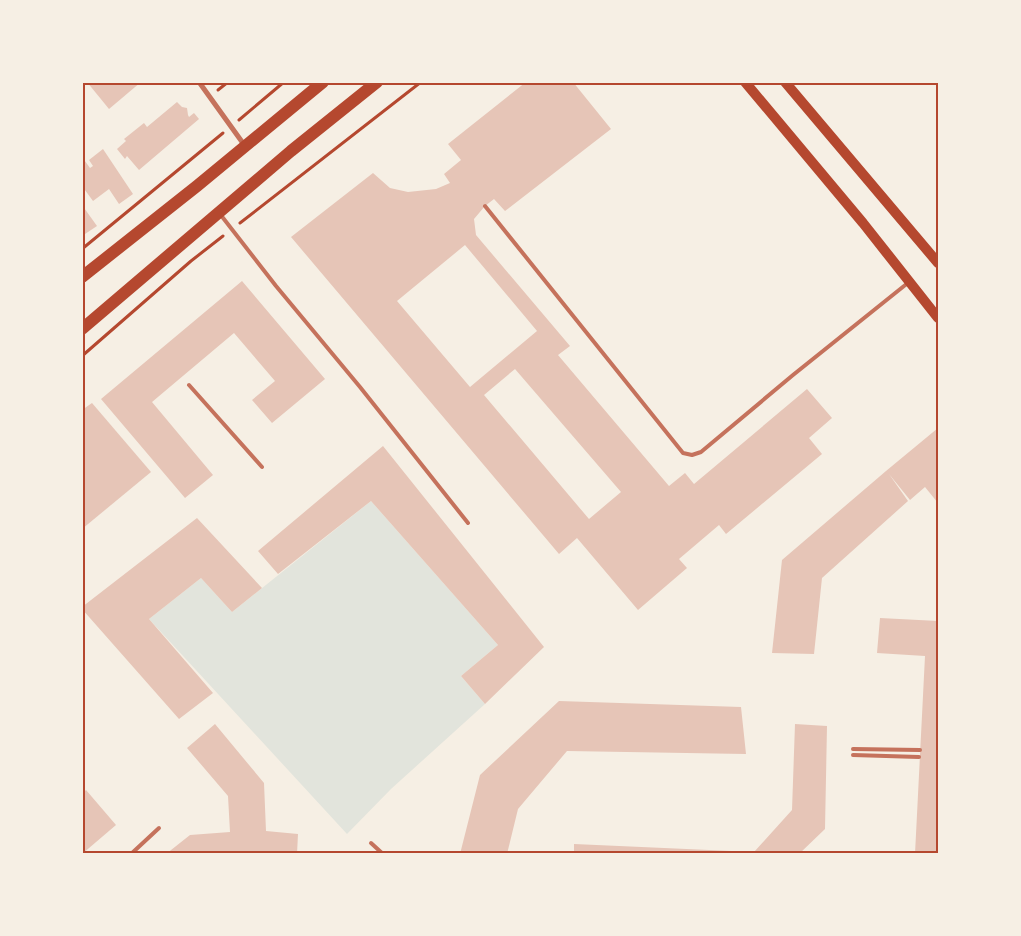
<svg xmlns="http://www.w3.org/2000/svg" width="1021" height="936" font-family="'Public Sans',sans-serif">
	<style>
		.green { fill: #e2e4dc }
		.building { fill: #e6c5b7; fill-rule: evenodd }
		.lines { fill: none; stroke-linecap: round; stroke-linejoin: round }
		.path { stroke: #b5482f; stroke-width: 3 }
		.service { stroke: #c5725c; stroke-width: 4 }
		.minor { stroke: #c5725c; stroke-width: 5 }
		.secondary { stroke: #b5482f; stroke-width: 10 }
		.primary { stroke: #b5482f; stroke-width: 12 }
		.neatline { fill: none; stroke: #b5482f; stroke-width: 2 }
	</style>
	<rect width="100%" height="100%" fill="#f6efe4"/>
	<path class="green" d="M 371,501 L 498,645 L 461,676 L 485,704 L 391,789 L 347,834 L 149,619 L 201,578 L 232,612 Z"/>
	<g class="building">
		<path d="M 87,82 L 141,82 L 109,109 Z"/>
		<path d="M 526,82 L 573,82 L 611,129 L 505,211 L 494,199 L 485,206 L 474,219 L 476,235 L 570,346 L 558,355 L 669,486 L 685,473 L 694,484 L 807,389 L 832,418 L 809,438 L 822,454 L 726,534 L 719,525 L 679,559 L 687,568 L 638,610 L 577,538 L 559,554 L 291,237 L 373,173 L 390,188 L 408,192 L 436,189 L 450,183 L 444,174 L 461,160 L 448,144 ZM 465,245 L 537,331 L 470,387 L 397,301 ZM 515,369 L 621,492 L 589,519 L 484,395 Z"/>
		<path d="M 177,102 L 182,107 L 187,108 L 188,115 L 189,117 L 194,113 L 199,119 L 139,170 L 127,156 L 125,159 L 117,149 L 126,141 L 124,139 L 144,123 L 147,127 Z"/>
		<path d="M 103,149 L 133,194 L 119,204 L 109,189 L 93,201 L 82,186 L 82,157 L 90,168 L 93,166 L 89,160 Z"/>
		<path d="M 82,205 L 97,226 L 82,236 Z"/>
		<path d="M 242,281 L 325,379 L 272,423 L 252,400 L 275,381 L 234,333 L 152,402 L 213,475 L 185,498 L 101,399 Z"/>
		<path d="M 92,403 L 151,472 L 82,529 L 82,410 Z"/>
		<path d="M 938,428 L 938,503 L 925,487 L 910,500 L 889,474 L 908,501 L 822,578 L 814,654 L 772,653 L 782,560 L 886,471 Z"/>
		<path d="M 383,446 L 544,647 L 485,704 L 461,676 L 498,645 L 371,501 L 278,574 L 258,551 Z"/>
		<path d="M 197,518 L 262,588 L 232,612 L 201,578 L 149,619 L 213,693 L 179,719 L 82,609 L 82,607 Z"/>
		<path d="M 880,618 L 938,621 L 938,854 L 915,854 L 925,656 L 877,653 Z"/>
		<path d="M 559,701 L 741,707 L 746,754 L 567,751 L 518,809 L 507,854 L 460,854 L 480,775 Z"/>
		<path d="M 215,724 L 264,783 L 266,831 L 298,834 L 297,854 L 166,854 L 190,835 L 230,832 L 228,796 L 187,748 Z"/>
		<path d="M 795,724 L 827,726 L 825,829 L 799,854 L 574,854 L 574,844 L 754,852 L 792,810 Z"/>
		<path d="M 86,790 L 116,825 L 82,854 L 82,794 Z"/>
	</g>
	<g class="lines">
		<g class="path">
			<path d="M 218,90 L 228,82"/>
			<path d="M 239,120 L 284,82"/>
			<path d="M 240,223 L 421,82"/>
			<path d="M 82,249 L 223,133"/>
			<path d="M 82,356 L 191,261 L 223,236"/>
		</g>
		<g class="service">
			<path d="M 485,206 L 683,453 L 692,455 L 701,452 L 793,375 L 909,282"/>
			<path d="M 220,214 L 276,286 L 360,387 L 468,523"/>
			<path d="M 189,385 L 262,467"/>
			<path d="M 853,749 L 920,750"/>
			<path d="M 853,755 L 919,757"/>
			<path d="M 371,843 L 383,854"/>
			<path d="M 131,854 L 159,828"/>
		</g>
		<path class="minor" d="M 199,82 L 245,146"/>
		<g class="secondary">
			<path d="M 745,82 L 863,223 L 938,318"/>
			<path d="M 785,82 L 938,263"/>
		</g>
		<g class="primary">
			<path d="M 82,277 L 197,186 L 323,82"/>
			<path d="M 82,329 L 291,151 L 377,82"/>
		</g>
	</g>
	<rect width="1021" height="936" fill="none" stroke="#f6efe4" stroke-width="168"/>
	<rect x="84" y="84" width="853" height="768" class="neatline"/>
</svg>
